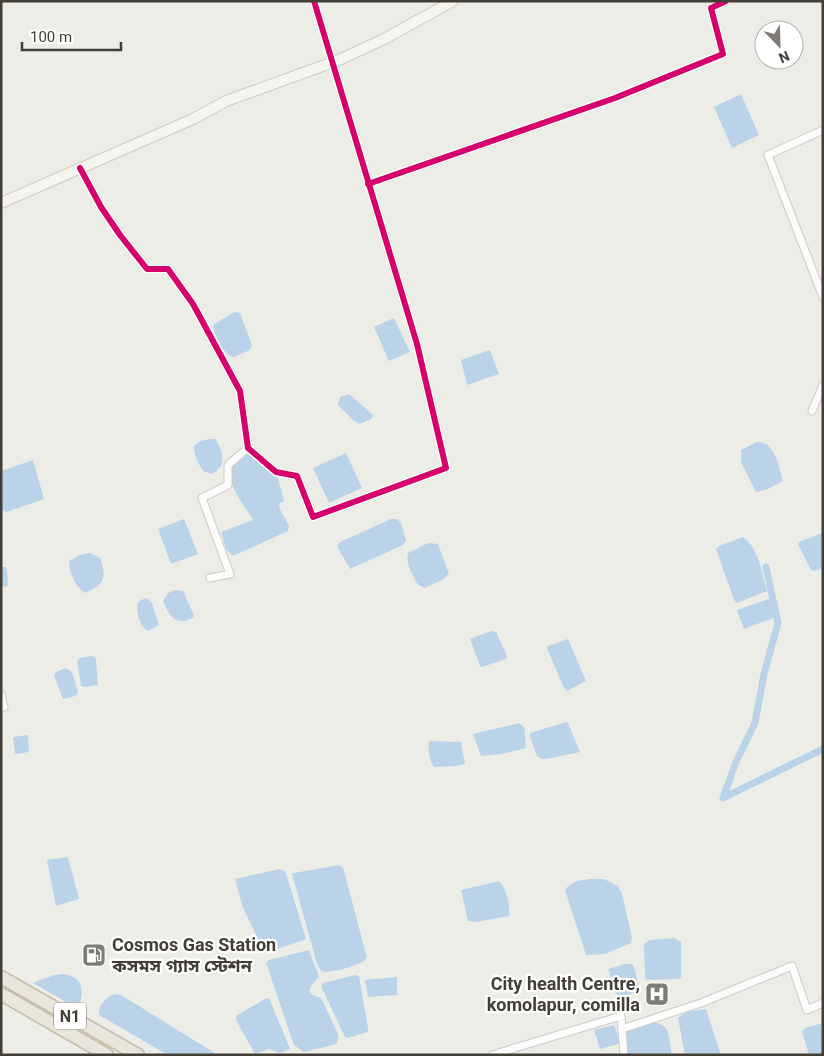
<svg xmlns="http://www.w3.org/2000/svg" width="824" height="1056" font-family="Roboto,'Noto Sans Bengali',sans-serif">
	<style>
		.water { fill: #bbd3e8 }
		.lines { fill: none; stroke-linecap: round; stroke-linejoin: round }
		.canal { stroke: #bbd3e8; stroke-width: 7 }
		.street-casing { stroke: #cbcac5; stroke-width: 9 }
		.secondary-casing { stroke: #cccabf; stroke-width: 12 }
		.highway-casing { stroke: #c3bba5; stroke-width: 15 }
		.street { stroke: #fcfcfc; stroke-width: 7 }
		.secondary { stroke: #f5f4ef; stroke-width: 10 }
		.highway { stroke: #e9e5da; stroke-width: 12 }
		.cycleway-casing { stroke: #fff; stroke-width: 9 }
		.cycleway { stroke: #d6006c; stroke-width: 6 }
		.labels { text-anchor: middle; stroke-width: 4.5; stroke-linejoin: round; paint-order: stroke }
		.shield { fill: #fff; stroke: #7b7872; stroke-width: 1 }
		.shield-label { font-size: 16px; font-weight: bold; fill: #423e35 }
		.poi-label { font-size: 18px; font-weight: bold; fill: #423e35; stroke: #fff; text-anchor: start }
	</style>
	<rect width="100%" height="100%" fill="#edede8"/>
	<g class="water">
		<path d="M 741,94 L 759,135 L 732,148 L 714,107 Z"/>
		<path d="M 234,312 L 240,313 L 252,345 L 250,350 L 234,357 C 222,354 215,336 213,325 Z"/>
		<path d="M 394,318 L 410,352 L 389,361 L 374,327 Z"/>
		<path d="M 490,350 L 499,374 L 467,385 L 461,360 Z"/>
		<path d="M 349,394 L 373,415 L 371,419 L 360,424 L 354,421 L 338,405 L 340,397 Z"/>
		<path d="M 210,439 L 215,439 C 223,451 228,467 211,474 L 203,471 C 198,463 194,456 194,446 L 200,441 Z"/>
		<path d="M 757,442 C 775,441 779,467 783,481 L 768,489 L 756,492 L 741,462 L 741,450 Z"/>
		<path d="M 249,453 L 278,478 L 284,501 L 280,503 L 279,507 L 289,526 L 288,531 L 233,556 L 226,549 L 221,532 L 253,520 C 246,507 223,482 233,466 C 236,461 244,456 249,453 Z"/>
		<path d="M 346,453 L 362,488 L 329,503 L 313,468 Z"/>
		<path d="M 33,460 L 44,499 L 7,512 L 1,509 L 1,471 Z"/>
		<path d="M 184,519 L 198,554 L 171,564 L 158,529 Z"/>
		<path d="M 391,519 L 397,519 L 401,523 L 406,540 L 403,545 L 350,569 L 337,546 L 340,542 Z"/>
		<path d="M 823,533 L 823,568 L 814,571 L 811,570 L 798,544 L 799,542 Z"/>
		<path d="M 743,537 C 759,548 762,574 767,591 L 737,603 L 734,600 L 716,549 L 719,546 Z"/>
		<path d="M 428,543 L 438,544 L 449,574 L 442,580 L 425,588 L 418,585 C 413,575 405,564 408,553 Z"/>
		<path d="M 90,553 L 100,558 C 107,578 105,584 85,593 C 75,587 69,572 69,561 L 80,555 Z"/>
		<path d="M 1,567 L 5,567 L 7,570 L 8,586 L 1,587 Z"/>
		<path d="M 175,590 L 183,591 L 194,615 L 193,618 C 175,626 170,617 163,601 L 168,593 Z"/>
		<path d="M 147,598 L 152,603 L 159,625 L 148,631 C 139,626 137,614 137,604 L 141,600 Z"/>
		<path d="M 769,599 L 771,600 L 776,617 L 744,629 L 737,610 Z"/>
		<path d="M 491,631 L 496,632 L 507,656 L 506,659 L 482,667 L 480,666 L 470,639 Z"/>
		<path d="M 568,639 L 586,681 L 567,691 L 563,686 L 547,648 L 548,646 Z"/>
		<path d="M 90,656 L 95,657 L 96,660 L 98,685 L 85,687 L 81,686 L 77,661 L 80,658 Z"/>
		<path d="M 66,668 L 72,672 L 78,692 L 75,696 L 63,699 L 54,676 L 56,672 Z"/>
		<path d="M 566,722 L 568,723 L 580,752 L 547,759 L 541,759 L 537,756 L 530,737 L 530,733 Z"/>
		<path d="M 519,723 L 524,727 L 526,748 L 502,754 L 481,756 L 473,734 Z"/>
		<path d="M 28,735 L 29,752 L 15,754 L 13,737 Z"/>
		<path d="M 431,741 L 461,742 L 465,764 L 455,766 L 434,767 C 429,760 428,750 429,742 Z"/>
		<path d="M 68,857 L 79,899 L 56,906 L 47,860 Z"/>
		<path d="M 339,865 L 343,867 L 367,958 C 362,965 335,972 325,972 L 321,971 L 317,964 L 292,874 L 294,873 Z"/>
		<path d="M 279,869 L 283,870 L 286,873 L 306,939 L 266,953 L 265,953 L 243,908 L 235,879 Z"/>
		<path d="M 590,879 L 604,879 L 618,886 L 622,894 L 632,937 L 631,943 L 605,954 L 586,955 L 565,890 C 571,881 581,880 590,879 Z"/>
		<path d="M 499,881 C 507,889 510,905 509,916 L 476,922 L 468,921 L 461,890 Z"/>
		<path d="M 674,938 L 681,942 L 681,977 L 679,979 L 647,980 L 645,977 L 644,944 L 650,940 Z"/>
		<path d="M 309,950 L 319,977 L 312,985 L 309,991 L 312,995 L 321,998 L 338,1034 L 338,1040 L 337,1043 L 333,1045 L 304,1052 L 294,1045 L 266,963 L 269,960 Z"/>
		<path d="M 625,964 L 632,964 L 634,967 L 640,991 L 621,997 L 617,996 L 608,969 Z"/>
		<path d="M 63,974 C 85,977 84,993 78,1009 L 33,983 L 54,975 Z"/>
		<path d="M 355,975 L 359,976 L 368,1028 L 368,1032 L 348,1038 L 345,1037 L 321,986 L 323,983 Z"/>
		<path d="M 397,977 L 397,995 L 368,997 L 365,980 Z"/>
		<path d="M 117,994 L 121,995 L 218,1055 L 168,1055 L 99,1015 C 98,1005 107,995 117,994 Z"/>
		<path d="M 269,998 L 290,1049 L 280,1053 L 269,1049 L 255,1054 L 236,1020 L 236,1016 L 265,999 Z"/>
		<path d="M 706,1009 L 721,1055 L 685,1055 L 678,1018 C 684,1011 697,1010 706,1009 Z"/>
		<path d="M 650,1023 C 671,1021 669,1039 672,1055 L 628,1055 L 626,1032 Z"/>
		<path d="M 823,1023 L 823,1055 L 809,1055 L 802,1032 L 805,1028 Z"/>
		<path d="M 614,1025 L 620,1042 L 618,1044 L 600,1049 L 594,1030 Z"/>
	</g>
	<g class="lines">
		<path class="canal" d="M 766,567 L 778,623 L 764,674 L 755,723 L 736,762 L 723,798 L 823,749"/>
		<g class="street-casing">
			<g id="street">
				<path d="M 823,130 L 768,155 L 823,297"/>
				<path d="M 80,168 L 101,207 L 120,235 L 147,269 L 168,269 L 193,304 L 240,391 L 248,448 L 276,472 L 297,476 L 313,517 L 446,468 L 417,344 L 314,1"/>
				<path d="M 368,184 L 615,98 L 723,54 L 711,8 L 726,1"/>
				<path d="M 812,411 L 823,385"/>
				<path d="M 210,578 L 230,574 L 202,498 L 228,485 L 228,465 L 248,448"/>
				<path d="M 1,694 L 4,707"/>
				<path d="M 622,1029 L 701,1003 L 792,966 L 807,1010 L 823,1003"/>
				<path d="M 492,1055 L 621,1016 L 624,1055"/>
			</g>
		</g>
		<g class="secondary-casing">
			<path id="secondary" d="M 1,203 L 193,119 L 226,101 L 339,60 L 384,39 L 453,1"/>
		</g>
		<g class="highway-casing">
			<g id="highway">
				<path d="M 1,977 L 138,1055"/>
				<path d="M 1,994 L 107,1055"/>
			</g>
		</g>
		<use href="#street" class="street"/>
		<use href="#secondary" class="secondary"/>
		<use href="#highway" class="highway"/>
		<g class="cycleway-casing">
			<g id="cycleway">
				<path d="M 80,168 L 101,207 L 120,235 L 147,269 L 168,269 L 193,304 L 240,391 L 248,448 L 276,472 L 297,476 L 313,517 L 446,468 L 417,344 L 314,1"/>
				<path d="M 368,184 L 615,98 L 723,54 L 711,8 L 726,1"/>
			</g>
		</g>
		<use href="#cycleway" class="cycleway"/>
	</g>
	<defs>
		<g id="fuel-square" transform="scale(1.25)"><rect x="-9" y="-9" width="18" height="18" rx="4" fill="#7e7b74" stroke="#fff"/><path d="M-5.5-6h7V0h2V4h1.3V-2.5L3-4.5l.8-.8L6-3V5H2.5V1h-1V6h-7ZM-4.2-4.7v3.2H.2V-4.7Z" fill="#fff"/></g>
		<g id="hospital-square" transform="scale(1.25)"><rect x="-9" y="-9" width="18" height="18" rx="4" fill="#7e7b74" stroke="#fff"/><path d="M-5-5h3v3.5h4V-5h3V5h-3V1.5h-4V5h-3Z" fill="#fff"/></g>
	</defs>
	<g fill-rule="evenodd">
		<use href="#fuel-square" x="94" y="955"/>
		<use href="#hospital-square" x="657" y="994"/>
	</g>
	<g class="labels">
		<rect class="shield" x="54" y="1002.5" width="32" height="27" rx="4"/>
		<g class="shield-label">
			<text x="70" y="1022">N1</text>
		</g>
		<g class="poi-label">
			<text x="112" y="951">Cosmos Gas Station<tspan x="112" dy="21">কসমস গ্যাস স্টেশন</tspan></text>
			<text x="640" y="990" text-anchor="end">City health Centre,<tspan x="640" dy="21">komolapur, comilla</tspan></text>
		</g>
	</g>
	<rect width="824" height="1056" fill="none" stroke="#423e35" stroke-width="5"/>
	<g transform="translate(779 45) rotate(157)"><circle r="24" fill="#ffffff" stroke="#b3b2ae"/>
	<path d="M0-4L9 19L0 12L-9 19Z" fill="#7e7b74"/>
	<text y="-8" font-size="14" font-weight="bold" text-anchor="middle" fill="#423e35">N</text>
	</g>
	<path d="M22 42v8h99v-8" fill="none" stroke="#423e35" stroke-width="2.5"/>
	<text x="30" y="42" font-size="15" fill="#423e35" stroke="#ffffff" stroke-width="4" paint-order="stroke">100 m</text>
</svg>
